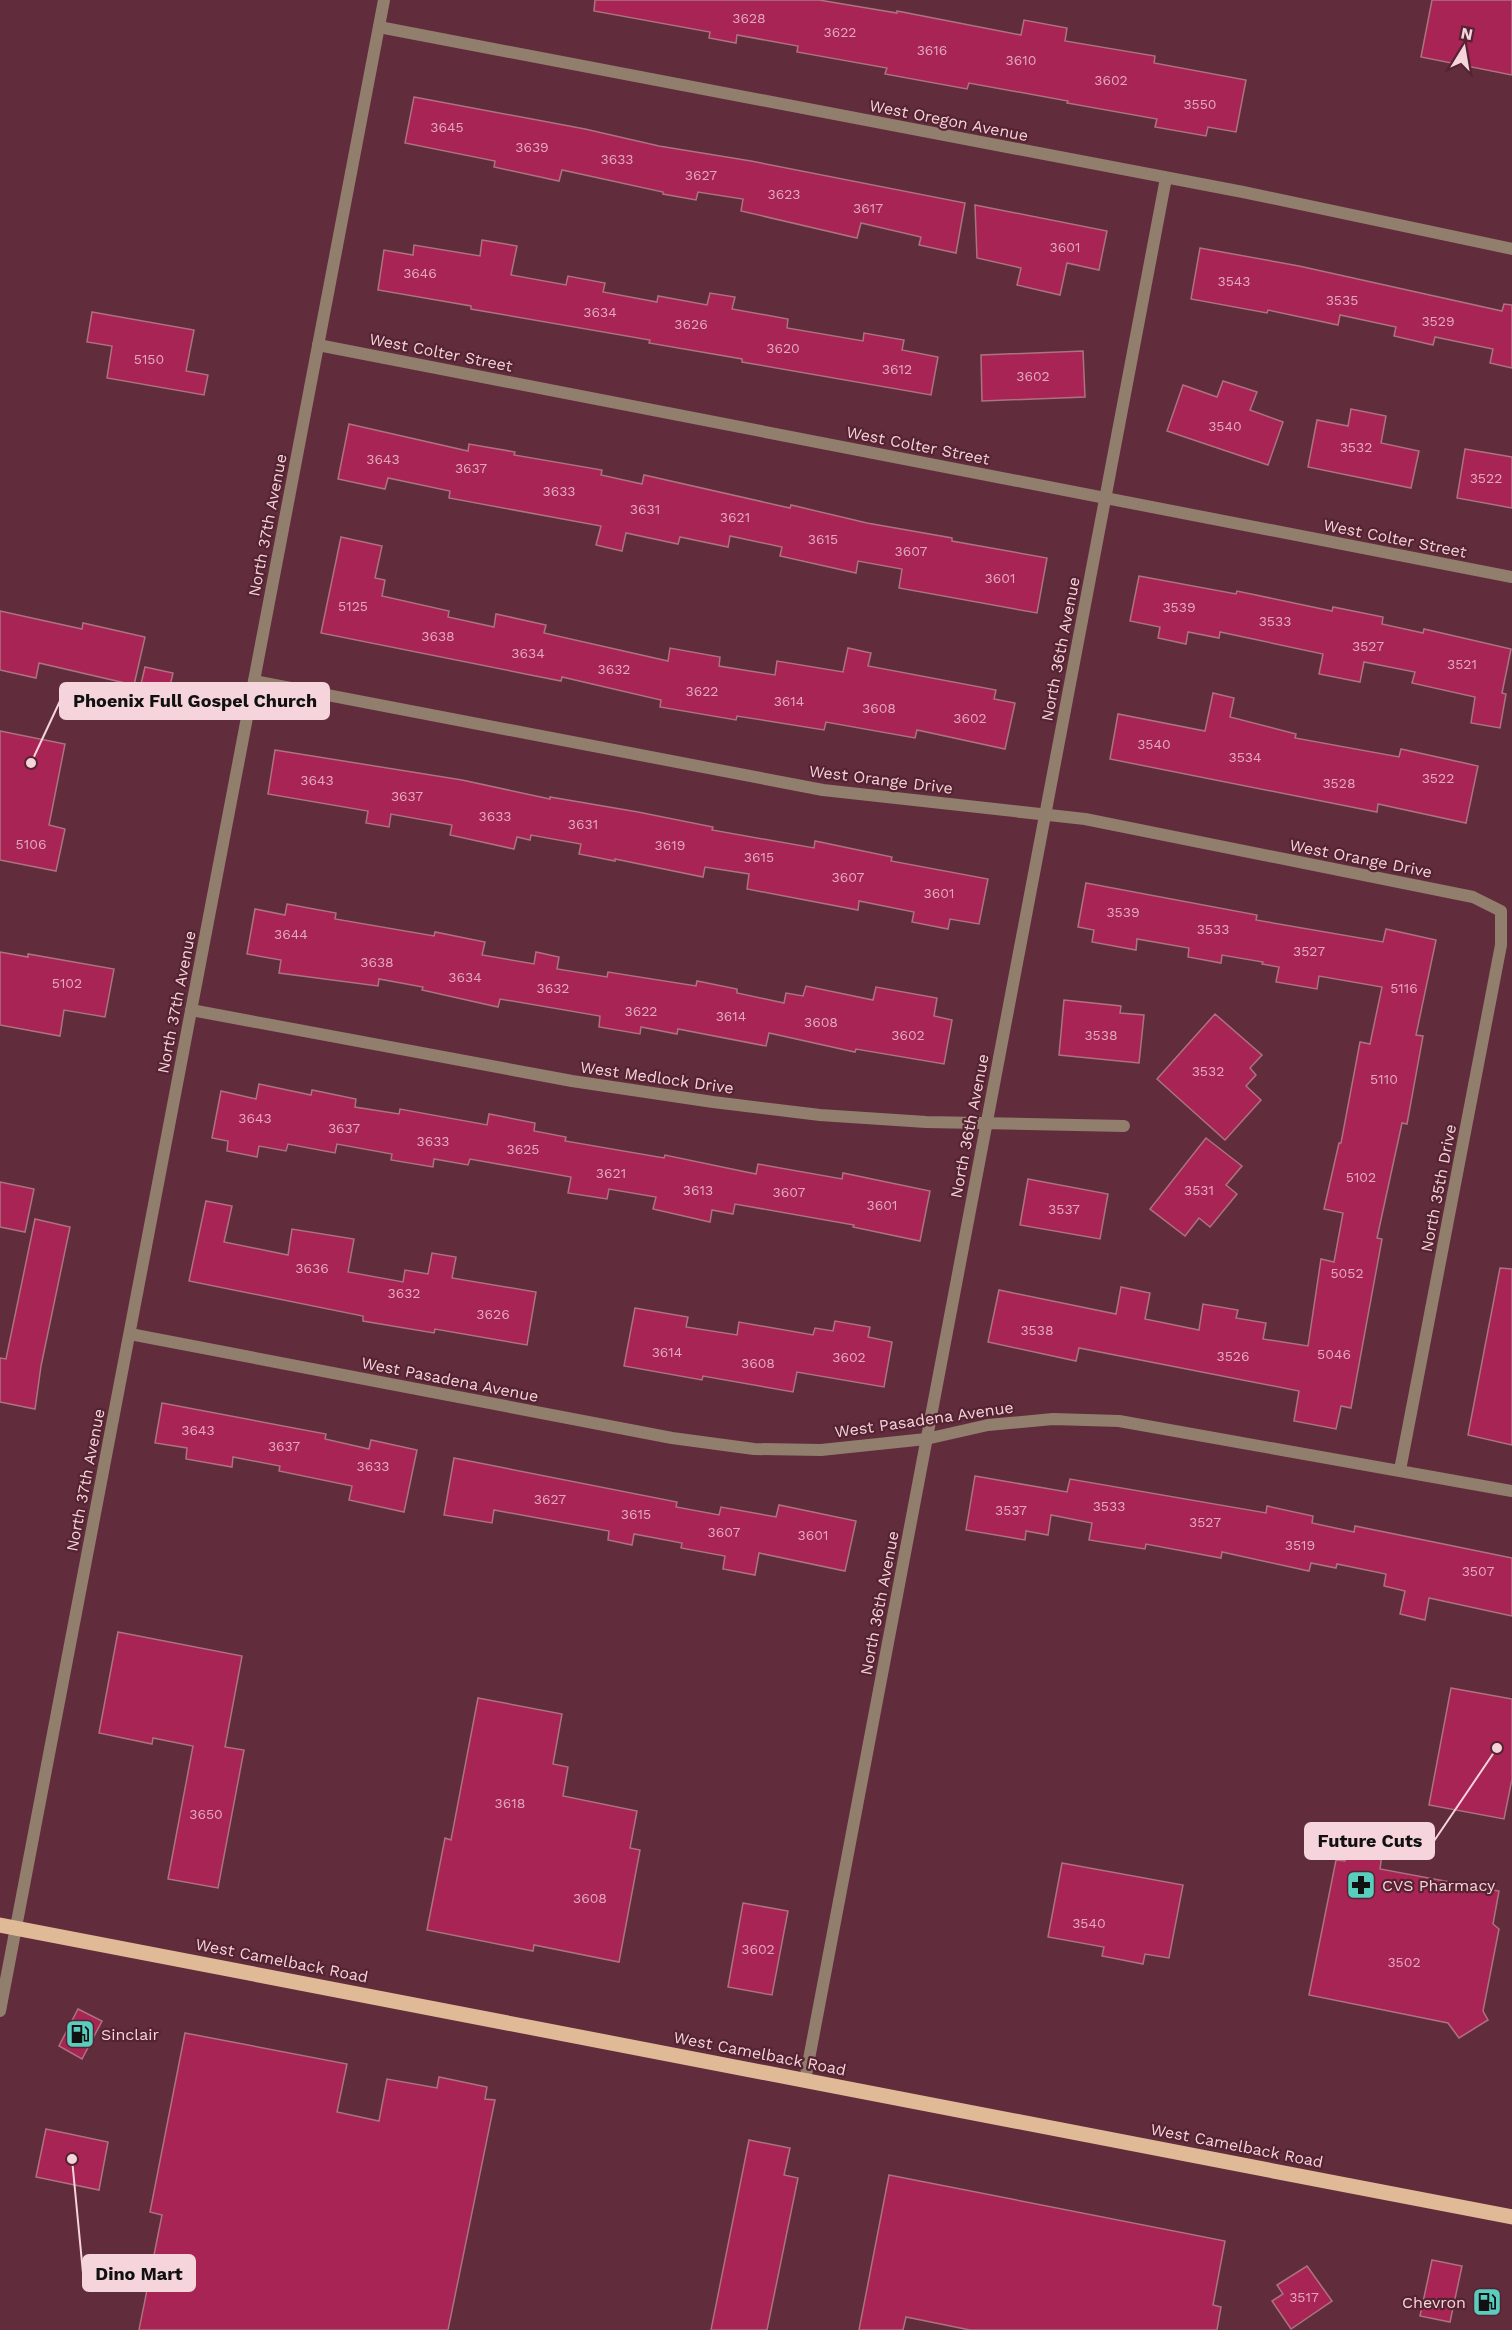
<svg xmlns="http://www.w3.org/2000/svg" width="1512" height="2330" font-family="'Work Sans',sans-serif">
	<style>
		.building { fill: #a72455; stroke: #ad7280; stroke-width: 1.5 }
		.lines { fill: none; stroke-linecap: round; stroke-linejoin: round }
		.street { stroke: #917e6d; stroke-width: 12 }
		.primary { stroke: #e0b996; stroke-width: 15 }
		.labels { text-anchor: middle; stroke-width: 4.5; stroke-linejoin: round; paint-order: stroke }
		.number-label { font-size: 14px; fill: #e2a8ba }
		.street-label { font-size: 16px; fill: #f5d4db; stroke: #552331 }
		.poi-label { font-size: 16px; fill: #f5d4db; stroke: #552331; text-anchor: start }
		.leader { fill: none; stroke: #f5d4db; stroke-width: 2 }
		.callout-dot { fill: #f5d4db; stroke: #552331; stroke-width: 2 }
		.callout { fill: #f5d4db; stroke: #f5d4db; stroke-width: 2 }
		.callout-label { font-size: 18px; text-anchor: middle; font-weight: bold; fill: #111 }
	</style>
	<rect width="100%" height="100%" fill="#612d3c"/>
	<g class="building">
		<path d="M 595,0 L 819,0 L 897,13 L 897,11 L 1021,35 L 1024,20 L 1067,28 L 1065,41 L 1155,56 L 1154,63 L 1246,80 L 1236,132 L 1208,127 L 1206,136 L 1155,127 L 1157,119 L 1067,103 L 1068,101 L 969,83 L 967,89 L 885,74 L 887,68 L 797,52 L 798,46 L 737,35 L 736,43 L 709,38 L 710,32 L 594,11 Z"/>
		<path d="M 1432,0 L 1512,0 L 1512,75 L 1421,57 Z"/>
		<path d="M 414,97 L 585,129 L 659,146 L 751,161 L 965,203 L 956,253 L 919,245 L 921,237 L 861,223 L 857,238 L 741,211 L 743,199 L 698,192 L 696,200 L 663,194 L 663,192 L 562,170 L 559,181 L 494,167 L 495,161 L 405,143 Z"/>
		<path d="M 975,205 L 1107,231 L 1099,270 L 1067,263 L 1060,295 L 1017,285 L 1021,268 L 977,258 Z"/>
		<path d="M 482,240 L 517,246 L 511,275 L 566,285 L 568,276 L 605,283 L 603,292 L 657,302 L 658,296 L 707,305 L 710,293 L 735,297 L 732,309 L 788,319 L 787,328 L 863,341 L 864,333 L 904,340 L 902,350 L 938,357 L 931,395 L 742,362 L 742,359 L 649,343 L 650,340 L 471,309 L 471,306 L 378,290 L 384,250 L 413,255 L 414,245 L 480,256 Z"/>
		<path d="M 1200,248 L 1299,266 L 1502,311 L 1504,304 L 1512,305 L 1512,368 L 1490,363 L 1493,349 L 1435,337 L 1433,345 L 1394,336 L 1396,327 L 1340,315 L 1338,325 L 1268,310 L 1267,313 L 1191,299 Z"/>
		<path d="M 92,312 L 194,330 L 186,371 L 208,375 L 204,395 L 107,378 L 112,346 L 87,342 Z"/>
		<path d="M 1083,351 L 1085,397 L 982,401 L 981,355 Z"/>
		<path d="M 1223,381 L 1257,392 L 1250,410 L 1283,422 L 1268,465 L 1167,431 L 1183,385 L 1217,397 Z"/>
		<path d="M 1351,409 L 1386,416 L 1381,443 L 1419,451 L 1411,488 L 1308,467 L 1317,420 L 1348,426 Z"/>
		<path d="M 349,424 L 468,451 L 469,444 L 515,452 L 514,455 L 602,470 L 601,475 L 642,484 L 644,475 L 790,508 L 791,505 L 867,523 L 952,538 L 952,541 L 1047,558 L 1037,613 L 899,588 L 902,569 L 858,561 L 856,573 L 780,556 L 782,547 L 730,536 L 728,547 L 680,537 L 678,544 L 626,533 L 622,551 L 596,545 L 601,526 L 449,498 L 450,491 L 388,478 L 385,489 L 338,479 Z"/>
		<path d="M 1465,449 L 1512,457 L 1512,508 L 1457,498 Z"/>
		<path d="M 341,537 L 382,546 L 375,578 L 385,580 L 382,596 L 449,611 L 448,617 L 494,627 L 496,614 L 546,625 L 544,633 L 668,661 L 670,648 L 720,657 L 719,666 L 775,675 L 777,661 L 843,672 L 848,648 L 871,653 L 868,666 L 996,690 L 994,699 L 1015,703 L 1005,749 L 917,730 L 915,738 L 826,722 L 824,730 L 737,716 L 736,720 L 660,707 L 661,700 L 562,677 L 561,681 L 321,633 Z"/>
		<path d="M 1139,576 L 1236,594 L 1237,591 L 1332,611 L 1333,607 L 1383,617 L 1382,624 L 1423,633 L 1424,629 L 1511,649 L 1502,693 L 1506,694 L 1500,728 L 1471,723 L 1475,697 L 1412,683 L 1415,672 L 1364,662 L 1360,682 L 1319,674 L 1323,654 L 1220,632 L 1219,638 L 1188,632 L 1186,644 L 1158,638 L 1160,627 L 1130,621 Z"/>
		<path d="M 0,611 L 82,629 L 83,623 L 145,637 L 134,685 L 39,663 L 36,678 L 0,670 Z"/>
		<path d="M 145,667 L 173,673 L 166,703 L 138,697 Z"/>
		<path d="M 1213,693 L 1234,698 L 1230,717 L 1296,734 L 1295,738 L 1399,757 L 1401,749 L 1478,766 L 1466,823 L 1378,804 L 1377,812 L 1110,759 L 1118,714 L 1205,731 Z"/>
		<path d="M 0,731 L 65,744 L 49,825 L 65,829 L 56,871 L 0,860 Z"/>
		<path d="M 275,750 L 462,780 L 550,799 L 550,797 L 638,812 L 713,827 L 712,830 L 814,848 L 815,841 L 892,857 L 891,861 L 988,879 L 979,924 L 950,919 L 948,929 L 912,922 L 914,912 L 859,901 L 858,910 L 747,889 L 749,874 L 705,867 L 703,877 L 615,859 L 615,861 L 579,854 L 581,844 L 531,835 L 530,840 L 517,837 L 514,849 L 450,835 L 452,825 L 391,814 L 389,827 L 366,823 L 368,811 L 268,794 Z"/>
		<path d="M 1086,883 L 1257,915 L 1256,920 L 1383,942 L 1386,929 L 1436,940 L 1416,1035 L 1423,1036 L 1407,1124 L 1402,1123 L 1377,1238 L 1382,1239 L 1351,1408 L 1341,1406 L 1336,1429 L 1294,1421 L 1299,1391 L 1079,1348 L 1076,1361 L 988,1342 L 999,1290 L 1116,1314 L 1121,1287 L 1150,1293 L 1145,1319 L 1199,1330 L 1203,1304 L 1238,1310 L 1236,1318 L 1266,1323 L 1263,1339 L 1308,1346 L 1321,1259 L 1334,1262 L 1343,1213 L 1324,1209 L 1339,1143 L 1341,1143 L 1360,1042 L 1370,1044 L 1382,987 L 1319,976 L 1317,989 L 1276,982 L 1279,967 L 1262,964 L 1263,962 L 1222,955 L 1221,963 L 1188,957 L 1189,948 L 1137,939 L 1136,950 L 1092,942 L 1094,930 L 1078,927 Z"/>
		<path d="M 287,904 L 336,913 L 335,919 L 434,936 L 435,932 L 485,942 L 482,955 L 534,964 L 536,952 L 559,957 L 557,969 L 607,977 L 608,972 L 696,986 L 697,981 L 737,989 L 737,993 L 784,1003 L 786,993 L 803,996 L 806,986 L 873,1000 L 876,987 L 937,998 L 934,1016 L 952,1020 L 944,1064 L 856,1049 L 855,1052 L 769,1033 L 766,1046 L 678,1029 L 677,1034 L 641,1027 L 640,1034 L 599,1027 L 600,1016 L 500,999 L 498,1007 L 422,990 L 423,987 L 379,979 L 378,986 L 279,973 L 281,960 L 247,954 L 255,909 L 285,915 Z"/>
		<path d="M 0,952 L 28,957 L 28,954 L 114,969 L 105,1017 L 64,1010 L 60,1036 L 0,1025 Z"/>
		<path d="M 1064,1000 L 1121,1006 L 1120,1013 L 1144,1015 L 1139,1063 L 1059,1055 Z"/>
		<path d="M 1215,1014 L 1262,1055 L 1250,1068 L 1256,1075 L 1246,1086 L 1261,1100 L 1225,1140 L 1157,1079 Z"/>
		<path d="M 259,1084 L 311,1095 L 312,1090 L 356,1099 L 355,1107 L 399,1114 L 400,1109 L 487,1125 L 489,1114 L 535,1123 L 534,1131 L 566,1137 L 565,1141 L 664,1158 L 665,1155 L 756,1174 L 758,1164 L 842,1179 L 843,1173 L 930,1191 L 920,1241 L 853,1227 L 854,1225 L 735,1204 L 733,1214 L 712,1210 L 710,1222 L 653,1209 L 656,1197 L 609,1189 L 607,1199 L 568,1193 L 571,1177 L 470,1159 L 468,1165 L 434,1159 L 433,1167 L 391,1160 L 392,1154 L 337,1144 L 335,1153 L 288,1144 L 286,1151 L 259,1146 L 257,1157 L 227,1151 L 228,1141 L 212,1138 L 221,1091 L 256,1099 Z"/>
		<path d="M 1206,1138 L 1242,1166 L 1226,1185 L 1237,1194 L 1210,1227 L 1199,1218 L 1185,1236 L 1150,1209 Z"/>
		<path d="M 1028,1179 L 1108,1194 L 1100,1239 L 1020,1225 Z"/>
		<path d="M 0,1182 L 34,1189 L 25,1232 L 0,1227 Z"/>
		<path d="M 206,1201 L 232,1206 L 224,1242 L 288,1255 L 292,1229 L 354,1239 L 348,1272 L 403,1282 L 405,1270 L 428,1274 L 432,1253 L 456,1257 L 452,1278 L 536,1292 L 527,1345 L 435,1329 L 434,1333 L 363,1321 L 363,1316 L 189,1281 Z"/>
		<path d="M 35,1219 L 70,1227 L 41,1366 L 35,1409 L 0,1402 L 0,1358 L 6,1359 Z"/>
		<path d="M 1500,1268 L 1512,1269 L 1512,1445 L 1468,1435 Z"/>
		<path d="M 635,1308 L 688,1317 L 686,1327 L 737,1335 L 739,1322 L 813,1335 L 815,1328 L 833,1331 L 835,1321 L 870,1327 L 868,1337 L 892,1342 L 884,1387 L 797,1372 L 793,1392 L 703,1376 L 702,1380 L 624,1366 Z"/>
		<path d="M 162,1403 L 326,1434 L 325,1439 L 369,1449 L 371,1440 L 417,1450 L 404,1512 L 349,1500 L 352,1486 L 279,1471 L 280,1466 L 233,1457 L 232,1467 L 186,1459 L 187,1448 L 155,1443 Z"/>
		<path d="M 454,1458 L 677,1502 L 676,1507 L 719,1515 L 721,1507 L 776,1517 L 779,1505 L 856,1521 L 845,1571 L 759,1553 L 755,1575 L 723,1569 L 725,1556 L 681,1548 L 682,1543 L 634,1534 L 632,1545 L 608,1540 L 609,1531 L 494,1510 L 492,1523 L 444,1515 Z"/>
		<path d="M 975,1476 L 1067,1492 L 1070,1479 L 1266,1513 L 1267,1506 L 1313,1516 L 1312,1523 L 1354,1532 L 1355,1526 L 1512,1558 L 1512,1616 L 1429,1598 L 1425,1620 L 1400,1614 L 1405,1591 L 1384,1586 L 1386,1574 L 1337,1564 L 1336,1568 L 1311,1563 L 1309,1571 L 1222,1552 L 1221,1558 L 1146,1544 L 1145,1549 L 1089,1540 L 1092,1523 L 1051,1515 L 1048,1535 L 1026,1531 L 1025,1540 L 966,1530 Z"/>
		<path d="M 118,1632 L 242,1656 L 225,1747 L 244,1750 L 218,1888 L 168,1879 L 193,1746 L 153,1738 L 152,1744 L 99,1733 Z"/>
		<path d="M 1451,1688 L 1512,1699 L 1512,1779 L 1504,1819 L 1429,1805 Z"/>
		<path d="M 478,1698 L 562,1714 L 553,1764 L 568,1767 L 563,1796 L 637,1811 L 630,1848 L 640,1850 L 619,1962 L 534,1945 L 533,1951 L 427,1930 L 445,1838 L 451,1840 Z"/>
		<path d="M 1349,1841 L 1383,1847 L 1380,1869 L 1499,1891 L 1493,1924 L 1499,1929 L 1483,2011 L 1488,2020 L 1459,2038 L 1448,2023 L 1309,1995 L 1336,1860 L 1345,1861 Z"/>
		<path d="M 1062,1863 L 1183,1885 L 1169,1958 L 1145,1954 L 1143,1964 L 1102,1956 L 1104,1947 L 1048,1937 Z"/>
		<path d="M 743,1903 L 788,1911 L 772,1995 L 728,1987 Z"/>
		<path d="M 78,2009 L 102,2021 L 82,2059 L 59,2046 Z"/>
		<path d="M 185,2033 L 347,2064 L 337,2112 L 379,2121 L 387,2079 L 437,2088 L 439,2077 L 487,2087 L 485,2099 L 495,2100 L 448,2330 L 139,2330 L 162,2215 L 150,2212 Z"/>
		<path d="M 46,2129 L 108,2142 L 99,2190 L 36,2177 Z"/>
		<path d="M 749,2140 L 790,2148 L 784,2175 L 798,2178 L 767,2330 L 711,2330 Z"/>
		<path d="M 889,2175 L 1225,2241 L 1213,2305 L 1221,2307 L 1217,2330 L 970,2330 L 906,2317 L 903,2330 L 859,2330 Z"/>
		<path d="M 1432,2260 L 1462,2266 L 1450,2322 L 1420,2316 Z"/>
		<path d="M 1307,2266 L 1332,2301 L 1291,2329 L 1272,2301 L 1283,2294 L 1277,2285 Z"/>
	</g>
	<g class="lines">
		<g class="street">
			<path d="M 379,27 L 1243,192 L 1512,249"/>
			<path d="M 318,345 L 1512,577"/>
			<path d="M 254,681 L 823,790 L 1085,819 L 1473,897 L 1501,911 L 1501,945 L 1400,1470"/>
			<path d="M 191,1010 L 572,1081 L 713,1102 L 820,1115 L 926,1122 L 1124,1126"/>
			<path d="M 130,1334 L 672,1438 L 754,1449 L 821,1450 L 926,1439 L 988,1425 L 1053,1419 L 1119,1421 L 1512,1491"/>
			<path d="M 0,2011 L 384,0"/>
			<path d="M 805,2080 L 1166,178"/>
		</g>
		<path class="primary" d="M 0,1925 L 1512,2217"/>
	</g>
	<defs>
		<g id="pharmacy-square" transform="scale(1.5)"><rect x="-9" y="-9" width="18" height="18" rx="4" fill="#59cebf" stroke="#552331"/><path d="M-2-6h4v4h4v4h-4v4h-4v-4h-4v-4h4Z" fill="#111"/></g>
		<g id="fuel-square" transform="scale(1.5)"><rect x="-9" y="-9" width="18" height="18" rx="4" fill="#59cebf" stroke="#552331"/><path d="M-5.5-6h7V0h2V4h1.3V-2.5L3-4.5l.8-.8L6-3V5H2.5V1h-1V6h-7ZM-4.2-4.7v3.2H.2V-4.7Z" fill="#111"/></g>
	</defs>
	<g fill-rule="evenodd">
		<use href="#pharmacy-square" x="1361" y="1885"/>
		<use href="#fuel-square" x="80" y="2034"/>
		<use href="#fuel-square" x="1487" y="2302"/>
	</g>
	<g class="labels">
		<g class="number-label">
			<text x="749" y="23">3628</text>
			<text x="840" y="37">3622</text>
			<text x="932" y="55">3616</text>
			<text x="1021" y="65">3610</text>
			<text x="1111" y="85">3602</text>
			<text x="1200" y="109">3550</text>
			<text x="447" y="132">3645</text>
			<text x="532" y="152">3639</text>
			<text x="617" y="164">3633</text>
			<text x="701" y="180">3627</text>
			<text x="784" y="199">3623</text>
			<text x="868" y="213">3617</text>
			<text x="1065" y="252">3601</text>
			<text x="420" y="278">3646</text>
			<text x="1234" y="286">3543</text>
			<text x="1342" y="305">3535</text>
			<text x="600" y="317">3634</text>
			<text x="1438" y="326">3529</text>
			<text x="691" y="329">3626</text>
			<text x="783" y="353">3620</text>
			<text x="149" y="364">5150</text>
			<text x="897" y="374">3612</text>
			<text x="1033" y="381">3602</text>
			<text x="1225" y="431">3540</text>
			<text x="1356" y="452">3532</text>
			<text x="383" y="464">3643</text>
			<text x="471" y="473">3637</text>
			<text x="1486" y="483">3522</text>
			<text x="559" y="496">3633</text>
			<text x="645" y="514">3631</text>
			<text x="735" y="522">3621</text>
			<text x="823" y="544">3615</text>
			<text x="911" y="556">3607</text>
			<text x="1000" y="583">3601</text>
			<text x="353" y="611">5125</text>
			<text x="1179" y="612">3539</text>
			<text x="1275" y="626">3533</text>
			<text x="438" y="641">3638</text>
			<text x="1368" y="651">3527</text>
			<text x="528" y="658">3634</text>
			<text x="1462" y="669">3521</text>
			<text x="614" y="674">3632</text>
			<text x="702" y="696">3622</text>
			<text x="789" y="706">3614</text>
			<text x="879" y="713">3608</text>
			<text x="970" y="723">3602</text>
			<text x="1154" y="749">3540</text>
			<text x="1245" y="762">3534</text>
			<text x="1438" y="783">3522</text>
			<text x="317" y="785">3643</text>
			<text x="1339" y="788">3528</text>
			<text x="407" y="801">3637</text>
			<text x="495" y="821">3633</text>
			<text x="583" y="829">3631</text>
			<text x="31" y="849">5106</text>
			<text x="670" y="850">3619</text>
			<text x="759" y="862">3615</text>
			<text x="848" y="882">3607</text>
			<text x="939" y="898">3601</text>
			<text x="1123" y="917">3539</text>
			<text x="1213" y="934">3533</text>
			<text x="291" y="939">3644</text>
			<text x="1309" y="956">3527</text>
			<text x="377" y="967">3638</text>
			<text x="465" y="982">3634</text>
			<text x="67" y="988">5102</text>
			<text x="553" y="993">3632</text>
			<text x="1404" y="993">5116</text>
			<text x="641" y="1016">3622</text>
			<text x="731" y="1021">3614</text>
			<text x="821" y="1027">3608</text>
			<text x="908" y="1040">3602</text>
			<text x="1101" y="1040">3538</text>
			<text x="1208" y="1076">3532</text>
			<text x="1384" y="1084">5110</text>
			<text x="255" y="1123">3643</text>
			<text x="344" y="1133">3637</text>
			<text x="433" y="1146">3633</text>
			<text x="523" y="1154">3625</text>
			<text x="611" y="1178">3621</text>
			<text x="1361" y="1182">5102</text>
			<text x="698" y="1195">3613</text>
			<text x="1199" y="1195">3531</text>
			<text x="789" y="1197">3607</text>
			<text x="882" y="1210">3601</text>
			<text x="1064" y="1214">3537</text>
			<text x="312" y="1273">3636</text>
			<text x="1347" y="1278">5052</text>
			<text x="404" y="1298">3632</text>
			<text x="493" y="1319">3626</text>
			<text x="1037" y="1335">3538</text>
			<text x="667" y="1357">3614</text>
			<text x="1334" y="1359">5046</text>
			<text x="1233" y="1361">3526</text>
			<text x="849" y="1362">3602</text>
			<text x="758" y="1368">3608</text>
			<text x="198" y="1435">3643</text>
			<text x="284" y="1451">3637</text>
			<text x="373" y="1471">3633</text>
			<text x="550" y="1504">3627</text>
			<text x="1109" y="1511">3533</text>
			<text x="1011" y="1515">3537</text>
			<text x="636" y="1519">3615</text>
			<text x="1205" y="1527">3527</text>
			<text x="724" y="1537">3607</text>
			<text x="813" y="1540">3601</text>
			<text x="1300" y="1550">3519</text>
			<text x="1478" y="1576">3507</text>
			<text x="510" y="1808">3618</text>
			<text x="206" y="1819">3650</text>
			<text x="590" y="1903">3608</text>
			<text x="1089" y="1928">3540</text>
			<text x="758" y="1954">3602</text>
			<text x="1404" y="1967">3502</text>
			<text x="1304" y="2302">3517</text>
		</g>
		<g class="street-label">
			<text transform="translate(949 120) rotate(11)" y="6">West Oregon Avenue</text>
			<text transform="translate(441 352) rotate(11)" y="6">West Colter Street</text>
			<text transform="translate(918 445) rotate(11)" y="6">West Colter Street</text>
			<text transform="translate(267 525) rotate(-79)" y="6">North 37th Avenue</text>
			<text transform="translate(1395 538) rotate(11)" y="6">West Colter Street</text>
			<text transform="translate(1060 649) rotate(-79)" y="6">North 36th Avenue</text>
			<text transform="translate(881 779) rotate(7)" y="6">West Orange Drive</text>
			<text transform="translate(1361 858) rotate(11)" y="6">West Orange Drive</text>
			<text transform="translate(176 1002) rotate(-79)" y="6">North 37th Avenue</text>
			<text transform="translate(657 1077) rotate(8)" y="6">West Medlock Drive</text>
			<text transform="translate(969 1126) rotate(-79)" y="6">North 36th Avenue</text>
			<text transform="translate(1438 1188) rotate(-79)" y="6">North 35th Drive</text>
			<text transform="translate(450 1379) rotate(11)" y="6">West Pasadena Avenue</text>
			<text transform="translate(924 1419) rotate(-8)" y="6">West Pasadena Avenue</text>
			<text transform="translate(85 1480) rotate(-79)" y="6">North 37th Avenue</text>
			<text transform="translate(879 1603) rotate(-79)" y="6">North 36th Avenue</text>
			<text transform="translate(282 1960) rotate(11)" y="6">West Camelback Road</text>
			<text transform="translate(760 2053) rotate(11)" y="6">West Camelback Road</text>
			<text transform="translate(1237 2145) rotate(11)" y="6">West Camelback Road</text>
		</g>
		<g class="poi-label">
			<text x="1382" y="1891">CVS Pharmacy</text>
			<text x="101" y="2040">Sinclair</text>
			<text x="1466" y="2308" text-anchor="end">Chevron</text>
		</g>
	</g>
	<path class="leader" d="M31 763L60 701M1497 1748L1434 1841M72 2159L83 2273"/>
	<g class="callout-dot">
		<circle cx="31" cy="763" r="6"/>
		<circle cx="1497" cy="1748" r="6"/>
		<circle cx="72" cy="2159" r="6"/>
	</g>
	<g class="callout">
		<rect x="60" y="683" width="269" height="36" rx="6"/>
		<rect x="1305" y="1823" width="129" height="36" rx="6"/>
		<rect x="83" y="2255" width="112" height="36" rx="6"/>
	</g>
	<g class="callout-label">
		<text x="195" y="707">Phoenix Full Gospel Church</text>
		<text x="1370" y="1847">Future Cuts</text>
		<text x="139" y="2280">Dino Mart</text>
	</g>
	<g transform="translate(1464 48) rotate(11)" stroke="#552331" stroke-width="4.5" paint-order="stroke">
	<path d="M0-4.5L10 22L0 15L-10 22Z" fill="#f5d4db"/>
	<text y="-9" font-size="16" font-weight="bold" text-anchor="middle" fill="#f5d4db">N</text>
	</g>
</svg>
